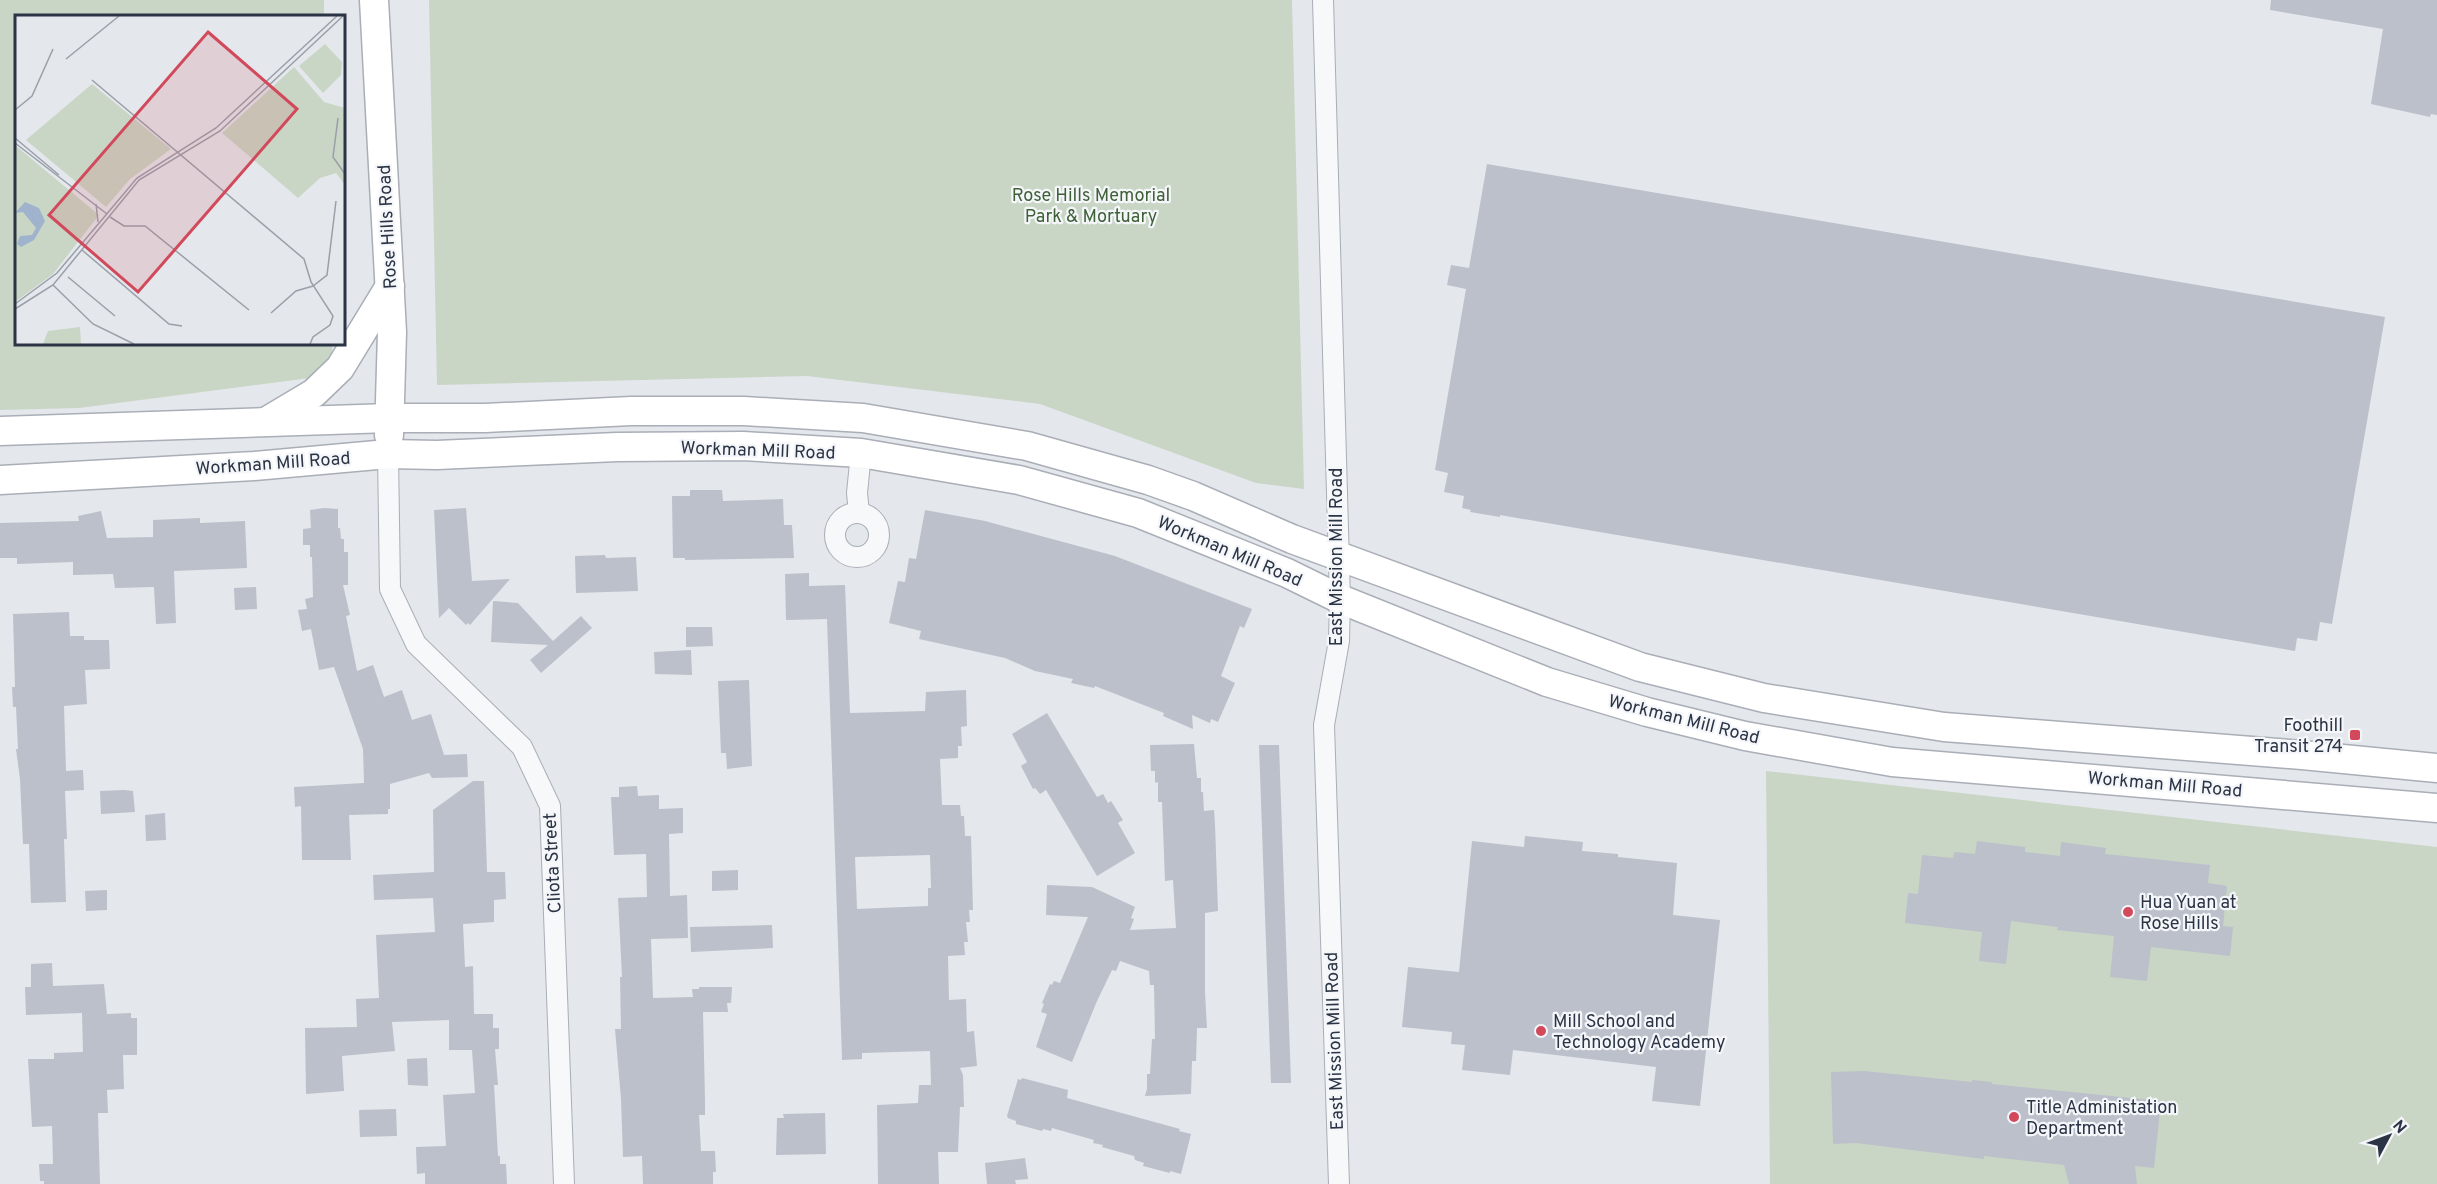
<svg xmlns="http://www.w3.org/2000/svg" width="2437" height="1184" font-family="Overpass,sans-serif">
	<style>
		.green { fill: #c9d6c5 }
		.building { fill: #bbc0ca; fill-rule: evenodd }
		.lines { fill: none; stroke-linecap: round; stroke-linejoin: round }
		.minor-casing { stroke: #a9aeb7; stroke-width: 22 }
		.secondary-casing { stroke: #a9aeb7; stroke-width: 31 }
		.minor { stroke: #f7f8fa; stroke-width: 20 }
		.secondary { stroke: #fff; stroke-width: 28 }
		.poi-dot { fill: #d1495b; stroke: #f4f6f9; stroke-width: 2 }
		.labels { text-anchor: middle; stroke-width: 4.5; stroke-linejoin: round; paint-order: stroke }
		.park-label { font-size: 18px; fill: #3f6138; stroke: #f4f6f9 }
		.street-label { font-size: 18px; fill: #2b3445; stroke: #f4f6f9 }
		.poi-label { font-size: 18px; fill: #2b3445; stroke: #f4f6f9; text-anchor: start }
		.inset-road { fill: none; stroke: #9a9fa9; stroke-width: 1.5 }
		.view { fill: #d1495b; fill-opacity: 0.15; stroke: #d1495b; stroke-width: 3 }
		.inset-edge { fill: none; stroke: #2b3445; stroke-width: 3 }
	</style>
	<rect width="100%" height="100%" fill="#e4e7ec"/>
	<g class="green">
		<path d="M 0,0 L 324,0 L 324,16 L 16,16 L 16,344 L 332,344 L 333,375 L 79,408 L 0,410 Z"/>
		<path d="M 429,0 L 1292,0 L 1304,489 L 1256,483 L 1040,404 L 807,376 L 437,385 Z"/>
		<path d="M 1766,771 L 2437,847 L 2437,1184 L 1770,1184 Z"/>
	</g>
	<g class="building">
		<path d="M 2271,0 L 2437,0 L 2437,115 L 2431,114 L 2430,117 L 2371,104 L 2383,29 L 2270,10 Z"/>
		<path d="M 1487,164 L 2385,317 L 2332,624 L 2320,622 L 2317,641 L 2297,638 L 2295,651 L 1500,515 L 1500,517 L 1470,512 L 1471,510 L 1462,508 L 1464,496 L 1444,492 L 1448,473 L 1435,470 L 1466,289 L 1447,285 L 1451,265 L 1469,268 Z"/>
		<path d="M 690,490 L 722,490 L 723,501 L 783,499 L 784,525 L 792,525 L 794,558 L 685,560 L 685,558 L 673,558 L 672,496 L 690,496 Z"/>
		<path d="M 324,508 L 338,509 L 338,528 L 340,528 L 341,539 L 344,539 L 344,552 L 348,552 L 348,585 L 343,585 L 350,615 L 346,616 L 357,671 L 373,665 L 384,697 L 402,690 L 412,720 L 431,714 L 444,755 L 467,754 L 468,777 L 432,778 L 429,773 L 390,784 L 390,809 L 388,809 L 388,814 L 349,815 L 351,860 L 302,860 L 301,806 L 295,807 L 294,787 L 364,783 L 363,749 L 334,667 L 319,670 L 311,629 L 302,631 L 298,610 L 307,609 L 305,599 L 313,597 L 312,557 L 310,557 L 310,545 L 303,545 L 303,529 L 311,528 L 310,510 Z"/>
		<path d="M 466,508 L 472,581 L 510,579 L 470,625 L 468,623 L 466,625 L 449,608 L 439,618 L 434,510 Z"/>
		<path d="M 925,510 L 985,521 L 1115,556 L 1252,609 L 1244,628 L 1240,626 L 1221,676 L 1235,683 L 1218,722 L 1211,719 L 1210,723 L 1192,715 L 1193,729 L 1163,716 L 1164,713 L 1095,686 L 1094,688 L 1071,683 L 1073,679 L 1035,671 L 1005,658 L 919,639 L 921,631 L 889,623 L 898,581 L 905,582 L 909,558 L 916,559 Z"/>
		<path d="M 101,511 L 107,538 L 153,537 L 153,520 L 200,518 L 200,523 L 245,521 L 247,568 L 174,571 L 176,623 L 156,624 L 154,587 L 115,588 L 113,574 L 73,575 L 73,562 L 17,564 L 17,558 L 0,558 L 0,523 L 79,521 L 78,516 Z"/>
		<path d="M 605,555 L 606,558 L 636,557 L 638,591 L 576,593 L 575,556 Z"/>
		<path d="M 809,573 L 809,586 L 845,585 L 850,713 L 925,711 L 926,692 L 966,690 L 967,726 L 961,727 L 962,746 L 958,746 L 958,758 L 940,759 L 942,805 L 960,805 L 961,816 L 964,816 L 965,836 L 971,836 L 973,910 L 969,910 L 970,922 L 966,922 L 968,942 L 964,942 L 965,955 L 948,956 L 949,1000 L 966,999 L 967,1032 L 974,1031 L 977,1066 L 960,1068 L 963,1075 L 964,1107 L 960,1107 L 958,1152 L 938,1152 L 939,1184 L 878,1184 L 877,1105 L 918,1103 L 919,1085 L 931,1085 L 930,1051 L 862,1053 L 862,1059 L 842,1060 L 827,619 L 786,620 L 785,574 ZM 930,855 L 931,888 L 928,888 L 928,906 L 857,909 L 855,857 Z"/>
		<path d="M 256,587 L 257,609 L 235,610 L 234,588 Z"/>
		<path d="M 493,601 L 518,603 L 553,641 L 581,616 L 592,628 L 541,673 L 530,660 L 548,645 L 491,642 Z"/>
		<path d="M 69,612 L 70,636 L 84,636 L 84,640 L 109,640 L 110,669 L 85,670 L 87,704 L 64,706 L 66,771 L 83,770 L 84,790 L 65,791 L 67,839 L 64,839 L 66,902 L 31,903 L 29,844 L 23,844 L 20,779 L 16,749 L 18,749 L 16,707 L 13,707 L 12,687 L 15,687 L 13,614 Z"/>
		<path d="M 686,627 L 712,627 L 713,646 L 686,647 Z"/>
		<path d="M 691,650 L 692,675 L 655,674 L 654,652 Z"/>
		<path d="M 749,680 L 752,766 L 727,769 L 726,753 L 721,753 L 718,681 Z"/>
		<path d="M 1047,713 L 1097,797 L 1103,794 L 1108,803 L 1111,801 L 1123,820 L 1118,823 L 1135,853 L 1097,876 L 1046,790 L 1040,794 L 1035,788 L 1033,789 L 1021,766 L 1027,762 L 1012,734 Z"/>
		<path d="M 1194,744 L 1197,778 L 1201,778 L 1201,792 L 1203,792 L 1204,811 L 1214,810 L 1215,824 L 1218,911 L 1205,913 L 1205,992 L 1207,1028 L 1197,1028 L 1196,1061 L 1192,1061 L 1191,1094 L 1145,1096 L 1147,1089 L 1147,1074 L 1150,1074 L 1152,1039 L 1155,1039 L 1154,985 L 1150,985 L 1149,971 L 1120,961 L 1116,971 L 1112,970 L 1097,1001 L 1072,1062 L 1036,1047 L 1047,1014 L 1041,1012 L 1044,1004 L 1042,1003 L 1050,984 L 1052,985 L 1054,981 L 1060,983 L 1088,917 L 1046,915 L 1047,885 L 1092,887 L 1135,907 L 1131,918 L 1134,919 L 1130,930 L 1176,928 L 1173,880 L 1165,881 L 1162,802 L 1158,802 L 1158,782 L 1155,783 L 1155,771 L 1151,771 L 1150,745 Z"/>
		<path d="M 1259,745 L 1279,745 L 1291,1083 L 1271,1083 Z"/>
		<path d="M 473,781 L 484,781 L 487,872 L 505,872 L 506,899 L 494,900 L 494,922 L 463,924 L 465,967 L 473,966 L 474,1014 L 493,1014 L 493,1028 L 499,1028 L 499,1049 L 495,1049 L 498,1085 L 494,1085 L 498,1156 L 500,1156 L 500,1164 L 506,1164 L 507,1184 L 425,1184 L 425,1173 L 417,1174 L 416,1147 L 446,1146 L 443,1095 L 475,1093 L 472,1050 L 449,1050 L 449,1020 L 392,1022 L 395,1051 L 342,1056 L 344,1091 L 306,1094 L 305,1028 L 357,1027 L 356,999 L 379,998 L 376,935 L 435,932 L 433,898 L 374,900 L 373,875 L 434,872 L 433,810 Z"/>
		<path d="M 637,786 L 638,796 L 659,795 L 659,809 L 683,808 L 683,833 L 669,834 L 670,896 L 687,895 L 688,938 L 651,939 L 653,998 L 693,997 L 692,989 L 699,989 L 699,987 L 732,987 L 731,1003 L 727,1003 L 728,1012 L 703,1012 L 705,1100 L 705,1115 L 699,1115 L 701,1151 L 715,1151 L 716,1172 L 713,1172 L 713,1184 L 643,1184 L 642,1156 L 623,1157 L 621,1099 L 615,1029 L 621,1029 L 620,977 L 622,977 L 618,898 L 647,897 L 646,854 L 614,855 L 611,797 L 619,797 L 619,787 Z"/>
		<path d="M 124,790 L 133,791 L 135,812 L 101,814 L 100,791 Z"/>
		<path d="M 165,813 L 166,840 L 146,841 L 145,815 Z"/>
		<path d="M 1525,836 L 1583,842 L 1582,851 L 1618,854 L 1618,857 L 1677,863 L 1673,915 L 1720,920 L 1700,1106 L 1652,1101 L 1656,1067 L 1513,1050 L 1510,1075 L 1462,1070 L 1465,1045 L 1451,1044 L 1452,1032 L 1402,1027 L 1408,967 L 1459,972 L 1472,841 L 1524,847 Z"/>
		<path d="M 1977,841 L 2025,847 L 2025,852 L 2060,856 L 2061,842 L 2106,848 L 2105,854 L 2210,865 L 2208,883 L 2227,886 L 2223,926 L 2233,927 L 2230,956 L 2151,947 L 2147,981 L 2110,977 L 2114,936 L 2057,930 L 2058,927 L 2011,921 L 2006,964 L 1979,961 L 1982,932 L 1905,923 L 1908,893 L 1918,894 L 1922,855 L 1953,858 L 1954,852 L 1975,854 Z"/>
		<path d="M 738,870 L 738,890 L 712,891 L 712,871 Z"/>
		<path d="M 107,890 L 107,910 L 86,911 L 85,891 Z"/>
		<path d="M 772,925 L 773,948 L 691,952 L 690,927 Z"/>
		<path d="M 52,963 L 53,986 L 104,984 L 107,1014 L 131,1013 L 131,1018 L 137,1018 L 137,1055 L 123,1055 L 124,1089 L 107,1090 L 108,1113 L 98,1113 L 100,1184 L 44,1184 L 44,1181 L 40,1181 L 39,1164 L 53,1164 L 52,1126 L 32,1127 L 28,1059 L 54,1059 L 54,1053 L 83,1052 L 82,1013 L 26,1015 L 25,987 L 31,987 L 31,964 Z"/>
		<path d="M 427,1058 L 428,1086 L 408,1085 L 407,1059 Z"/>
		<path d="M 1864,1071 L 1972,1082 L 1972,1080 L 1992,1082 L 1992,1084 L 2161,1101 L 2154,1168 L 2135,1166 L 2137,1184 L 2069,1184 L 2064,1165 L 1984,1156 L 1984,1159 L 1856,1143 L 1833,1144 L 1831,1072 Z"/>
		<path d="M 1022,1078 L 1068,1090 L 1067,1098 L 1180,1129 L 1179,1131 L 1191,1134 L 1181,1174 L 1170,1171 L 1170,1173 L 1143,1166 L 1144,1163 L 1135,1160 L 1134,1156 L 1102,1147 L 1103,1145 L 1093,1143 L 1094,1140 L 1052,1128 L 1051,1131 L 1043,1129 L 1042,1131 L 1016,1124 L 1016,1121 L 1008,1118 L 1007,1116 L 1018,1079 L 1021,1080 Z"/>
		<path d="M 396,1109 L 397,1136 L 360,1137 L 359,1110 Z"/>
		<path d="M 825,1113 L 826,1154 L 776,1155 L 777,1118 L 784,1118 L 783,1114 Z"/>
		<path d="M 1025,1158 L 1028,1179 L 1015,1180 L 1016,1184 L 987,1184 L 985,1163 Z"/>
	</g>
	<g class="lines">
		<g class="minor-casing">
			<g id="minor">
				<path d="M 1323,0 L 1340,599 L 1339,641 L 1324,725 L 1339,1184"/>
				<path d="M 388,454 L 390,589 L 416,644 L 522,747 L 550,806 L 564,1184"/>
				<circle cx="857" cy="535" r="22"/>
				<path d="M 859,513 L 857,493 L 861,453"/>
			</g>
		</g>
		<g class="secondary-casing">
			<g id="secondary">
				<path d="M 374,0 L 392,332 L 389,435"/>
				<path d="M 267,421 L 314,393 L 340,368 L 390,286"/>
				<path d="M 0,431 L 390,418 L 485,418 L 631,411 L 744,411 L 863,418 L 1027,446 L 1148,480 L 1193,496 L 1292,539 L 1640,667 L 1764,698 L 1944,727 L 2302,755 L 2437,768"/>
				<path d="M 0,480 L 254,466 L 388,454 L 437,455 L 617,447 L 743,446 L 861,453 L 1019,480 L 1138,513 L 1287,573 L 1340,599 L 1547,682 L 1647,712 L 1745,736 L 1892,762 L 2437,808"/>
			</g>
		</g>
		<use href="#minor" class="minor"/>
		<use href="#secondary" class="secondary"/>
	</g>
	<g class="poi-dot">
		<rect x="2349" y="729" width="12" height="12" rx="3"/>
		<circle cx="2128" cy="912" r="6"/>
		<circle cx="1541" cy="1031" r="6"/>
		<circle cx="2014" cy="1117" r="6"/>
	</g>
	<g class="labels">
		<g class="park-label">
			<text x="1091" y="201">Rose Hills Memorial<tspan x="1091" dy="21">Park &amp; Mortuary</tspan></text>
		</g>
		<g class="street-label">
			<text transform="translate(387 227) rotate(-93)" y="6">Rose Hills Road</text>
			<text transform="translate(758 450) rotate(2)" y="6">Workman Mill Road</text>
			<text transform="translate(273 463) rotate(-4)" y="6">Workman Mill Road</text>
			<text transform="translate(1230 551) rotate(23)" y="6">Workman Mill Road</text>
			<text transform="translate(1336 557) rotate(-90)" y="6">East Mission Mill Road</text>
			<text transform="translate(1684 719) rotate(14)" y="6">Workman Mill Road</text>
			<text transform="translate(2165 784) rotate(5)" y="6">Workman Mill Road</text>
			<text transform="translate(552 863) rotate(-93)" y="6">Cliota Street</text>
			<text transform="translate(1334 1041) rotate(-92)" y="6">East Mission Mill Road</text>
		</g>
		<g class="poi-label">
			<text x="2343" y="731" text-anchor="end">Foothill<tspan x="2343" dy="21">Transit 274</tspan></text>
			<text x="2140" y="908">Hua Yuan at<tspan x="2140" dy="21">Rose Hills</tspan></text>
			<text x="1553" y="1027">Mill School and<tspan x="1553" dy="21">Technology Academy</tspan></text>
			<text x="2026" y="1113">Title Administation<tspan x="2026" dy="21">Department</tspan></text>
		</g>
	</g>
	<g transform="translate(15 15)">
		<rect width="330" height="330" fill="#e4e7ec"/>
		<path d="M 310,29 L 327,47 L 326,60 L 308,78 L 284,51 ZM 279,52 L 309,87 L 330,93 L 330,170 L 321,158 L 305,163 L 283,183 L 207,118 ZM 77,69 L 156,134 L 115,164 L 91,192 L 11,125 ZM 1,131 L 84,200 L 38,259 L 0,287 ZM 65,312 L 66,329 L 28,329 L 33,316 Z" fill="#c9d6c5"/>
		<path d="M 10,187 L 24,193 L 30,206 L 19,225 L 6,232 L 2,229 L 5,221 L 17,220 L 21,213 L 8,197 L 0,198 Z" fill="#9fb4cc"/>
		<path class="inset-road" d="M 51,44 L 104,1M 77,65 L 289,244 L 296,267 L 318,301 L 315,310 L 298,322 L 295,329M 0,95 L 17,81 L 38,34M 323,103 L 318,142 L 330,159M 0,123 L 44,160M 0,128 L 92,199M 81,189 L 83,207M 95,202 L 109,211 L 130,211 L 234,295M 67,235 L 154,309 L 167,311M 53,262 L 100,301M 38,270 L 78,309 L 119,329M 0,289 L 42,258 L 122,163 L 201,113 L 322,1M 0,294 L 38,270 L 124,165 L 205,116 L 328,1M 256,298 L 281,276 L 298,271 L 312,260 L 321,186"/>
		<path class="view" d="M 193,17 L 282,94 L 123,277 L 34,200 Z"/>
		<rect width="330" height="330" class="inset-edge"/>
	</g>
	<g transform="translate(2389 1136) rotate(49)" stroke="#f4f6f9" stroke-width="4.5" paint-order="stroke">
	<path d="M0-4.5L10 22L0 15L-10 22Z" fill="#2b3445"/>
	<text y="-9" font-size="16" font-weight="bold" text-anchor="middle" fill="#2b3445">N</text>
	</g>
</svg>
